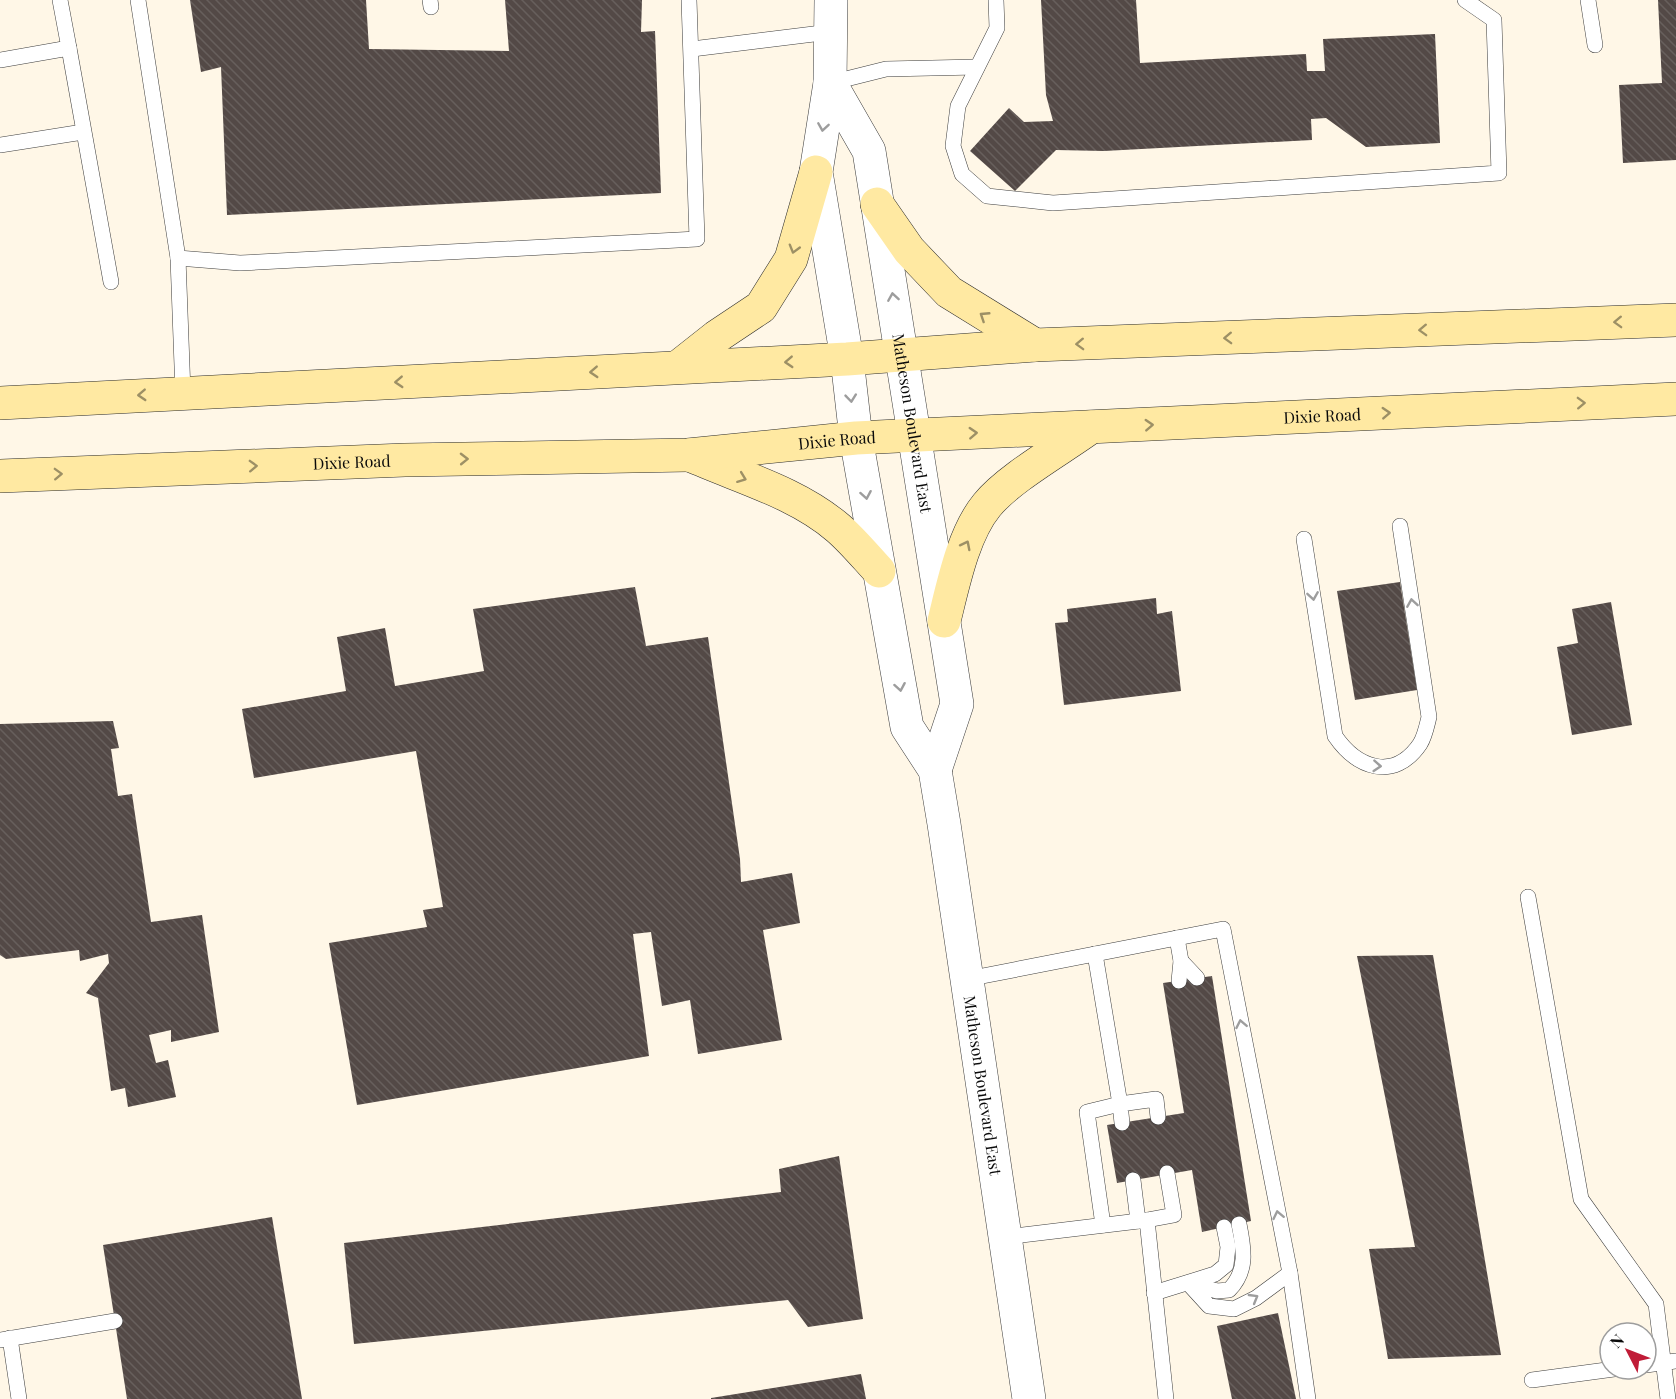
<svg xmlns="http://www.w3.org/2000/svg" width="1676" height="1399" font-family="'Playfair Display',serif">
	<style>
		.building { fill: url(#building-back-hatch) }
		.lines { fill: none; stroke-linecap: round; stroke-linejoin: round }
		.service-casing { stroke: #3d3d3d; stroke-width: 16 }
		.tertiary-casing { stroke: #3d3d3d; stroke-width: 34 }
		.secondary-casing { stroke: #2c2c2c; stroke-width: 34 }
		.service { stroke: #fff; stroke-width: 15 }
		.tertiary { stroke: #fff; stroke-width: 33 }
		.secondary { stroke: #ffe9a2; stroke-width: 33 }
		.oneway { stroke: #9d9d9d }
		.oneway2 { stroke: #9d9065 }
		.labels { text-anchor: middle; stroke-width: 6; stroke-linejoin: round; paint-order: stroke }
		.street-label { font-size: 16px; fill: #0a0a0a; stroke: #fff }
	</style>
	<defs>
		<pattern id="building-back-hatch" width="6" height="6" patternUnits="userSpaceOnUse" patternTransform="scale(1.5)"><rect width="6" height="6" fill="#534946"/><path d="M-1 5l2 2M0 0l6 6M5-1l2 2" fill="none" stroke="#675f5c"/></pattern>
	</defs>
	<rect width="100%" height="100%" fill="#fff7e7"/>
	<g class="building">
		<path d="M 190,0 L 366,0 L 369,49 L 509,51 L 505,0 L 642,0 L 641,32 L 655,31 L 661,193 L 227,215 L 221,67 L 201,72 Z"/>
		<path d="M 1041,0 L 1136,0 L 1140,63 L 1306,54 L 1307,71 L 1325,71 L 1323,39 L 1435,34 L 1440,143 L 1366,147 L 1326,118 L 1311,119 L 1312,140 L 1104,151 L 1056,150 L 1015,191 L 970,151 L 1009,108 L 1024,122 L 1053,121 L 1046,95 Z"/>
		<path d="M 1658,0 L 1676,0 L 1676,160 L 1623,163 L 1619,85 L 1662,83 Z"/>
		<path d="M 1400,582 L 1417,690 L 1355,700 L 1337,591 Z"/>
		<path d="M 635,587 L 646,646 L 708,637 L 740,859 L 741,882 L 792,873 L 800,923 L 763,930 L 782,1040 L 698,1054 L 690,1000 L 662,1006 L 651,932 L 633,934 L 649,1056 L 357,1105 L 329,943 L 427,927 L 423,910 L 443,907 L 416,751 L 254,778 L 242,709 L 346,691 L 337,637 L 385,628 L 395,686 L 484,671 L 473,609 Z"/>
		<path d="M 1156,598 L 1157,614 L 1172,611 L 1181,691 L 1064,705 L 1055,623 L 1068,622 L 1067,609 Z"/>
		<path d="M 1611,602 L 1632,725 L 1572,735 L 1557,647 L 1578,643 L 1572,609 Z"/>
		<path d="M 113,721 L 119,748 L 111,749 L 118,796 L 132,794 L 151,922 L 202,915 L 219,1032 L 171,1042 L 171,1030 L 149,1035 L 156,1063 L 168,1060 L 176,1097 L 128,1107 L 125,1088 L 111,1091 L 98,998 L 86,993 L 109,963 L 108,954 L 80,961 L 79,950 L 6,959 L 0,955 L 0,724 Z"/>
		<path d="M 1433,955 L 1501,1355 L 1388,1359 L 1369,1249 L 1415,1247 L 1357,956 Z"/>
		<path d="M 1212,976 L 1251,1221 L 1202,1232 L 1192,1170 L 1117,1183 L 1107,1125 L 1184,1113 L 1163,983 Z"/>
		<path d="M 839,1156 L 863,1319 L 808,1327 L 788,1300 L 354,1344 L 344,1243 L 781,1192 L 779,1169 Z"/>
		<path d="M 272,1217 L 302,1399 L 127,1399 L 103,1245 Z"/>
		<path d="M 1278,1313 L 1296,1399 L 1232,1399 L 1217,1326 Z"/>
		<path d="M 861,1374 L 866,1399 L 711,1399 L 711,1398 Z"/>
	</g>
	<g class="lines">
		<g class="service-casing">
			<g id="service">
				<path d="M 138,0 L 178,258"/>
				<path d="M 430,0 L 431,7"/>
				<path d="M 996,0 L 997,28 L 958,106 L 953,146 L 962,174 L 987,196 L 1053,203 L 1499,173 L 1494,20 L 1465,0"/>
				<path d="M 1588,0 L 1595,45"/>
				<path d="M 69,48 L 111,282"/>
				<path d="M 692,49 L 830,32"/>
				<path d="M 0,60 L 69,48 L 60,0"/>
				<path d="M 830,83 L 886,69 L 977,67"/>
				<path d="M 0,145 L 83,132"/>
				<path d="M 183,393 L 178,258 L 240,263 L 697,239 L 689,0"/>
				<path d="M 1304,539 L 1335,736 C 1357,768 1394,782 1420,744 C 1425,736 1427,725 1429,717 L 1400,526"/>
				<path d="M 1528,897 L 1581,1199 L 1656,1304 L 1668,1399"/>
				<path d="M 1177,938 L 1181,961 L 1179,981"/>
				<path d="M 1095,954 L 1120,1104 L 1087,1112 L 1103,1225"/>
				<path d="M 1181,961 L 1197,978"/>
				<path d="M 967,979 L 1223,929 L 1290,1273 L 1308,1399"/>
				<path d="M 1122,1123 L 1120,1104 L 1156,1099 L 1158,1117"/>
				<path d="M 1133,1180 L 1138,1221"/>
				<path d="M 1147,1220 L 1174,1215 L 1167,1173"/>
				<path d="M 1005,1237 L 1147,1220 L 1166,1399"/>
				<path d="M 1188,1283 L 1209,1306 L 1234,1309 L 1256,1298 L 1290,1273"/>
				<path d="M 1188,1283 L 1217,1291 L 1229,1290 C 1248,1271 1244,1249 1239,1224"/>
				<path d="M 1154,1293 L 1215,1274 L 1226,1265 L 1228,1247 L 1224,1227"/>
				<path d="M 10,1338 L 19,1399"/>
				<path d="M 0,1340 L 115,1321"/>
				<path d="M 1646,1365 L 1676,1361"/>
				<path d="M 1532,1380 L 1614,1369"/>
			</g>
		</g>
		<g class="tertiary-casing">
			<g id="tertiary">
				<path id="s1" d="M 831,0 L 830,83 L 816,172 L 847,359 L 856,438 L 907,727 L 935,770 L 944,824 L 1029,1399"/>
				<path id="s2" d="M 830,83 L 869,151 L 957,704 L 935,770"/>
			</g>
		</g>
		<g class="secondary-casing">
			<g id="secondary">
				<path d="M 877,204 L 909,250 L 949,292 L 1035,345"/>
				<path d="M 678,367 L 716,337 L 761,307 L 791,259 L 816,172"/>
				<path d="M 0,403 L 847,359 L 1035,345 L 1676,320"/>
				<path d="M 690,455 C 739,477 796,492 838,528 C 853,541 866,557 879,571"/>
				<path id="s3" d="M 0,476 L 405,460 L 688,455 L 856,438 L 1676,399"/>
				<path d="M 944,621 C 953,585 963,534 987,505 C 1009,478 1061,449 1091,427"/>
			</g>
		</g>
		<use href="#service" class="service"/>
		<use href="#tertiary" class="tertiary"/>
		<use href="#secondary" class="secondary"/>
	</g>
	<defs><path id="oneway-chevron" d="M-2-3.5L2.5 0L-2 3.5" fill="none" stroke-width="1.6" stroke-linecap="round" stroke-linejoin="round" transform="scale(1.5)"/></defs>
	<g class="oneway">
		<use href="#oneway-chevron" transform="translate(823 127) rotate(99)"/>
		<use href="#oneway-chevron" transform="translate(893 297) rotate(-99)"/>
		<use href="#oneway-chevron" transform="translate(851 398) rotate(84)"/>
		<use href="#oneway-chevron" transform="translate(866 495) rotate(80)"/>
		<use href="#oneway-chevron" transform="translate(1313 596) rotate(81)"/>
		<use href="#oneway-chevron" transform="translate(1412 603) rotate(-99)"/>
		<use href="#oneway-chevron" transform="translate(900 687) rotate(80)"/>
		<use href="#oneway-chevron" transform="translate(1377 766) rotate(4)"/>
		<use href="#oneway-chevron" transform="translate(1241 1024) rotate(-101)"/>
		<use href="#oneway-chevron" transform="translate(1278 1215) rotate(-102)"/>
		<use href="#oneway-chevron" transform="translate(1254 1298) rotate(-30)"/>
	</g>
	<g class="oneway2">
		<use href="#oneway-chevron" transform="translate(794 249) rotate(106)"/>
		<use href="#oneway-chevron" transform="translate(984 316) rotate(-147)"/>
		<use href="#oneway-chevron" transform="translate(1618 322) rotate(178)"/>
		<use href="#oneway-chevron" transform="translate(1423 330) rotate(178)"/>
		<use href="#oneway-chevron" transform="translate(1228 338) rotate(178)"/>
		<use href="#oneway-chevron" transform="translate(1080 344) rotate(178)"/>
		<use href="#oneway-chevron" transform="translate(789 362) rotate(177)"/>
		<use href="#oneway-chevron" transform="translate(594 372) rotate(177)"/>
		<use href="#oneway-chevron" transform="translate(399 382) rotate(177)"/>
		<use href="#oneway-chevron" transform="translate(142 395) rotate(177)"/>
		<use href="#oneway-chevron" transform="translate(1581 403) rotate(-2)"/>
		<use href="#oneway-chevron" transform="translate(1386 413) rotate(-3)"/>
		<use href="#oneway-chevron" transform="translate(1149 425) rotate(-3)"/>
		<use href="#oneway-chevron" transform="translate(973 433) rotate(-3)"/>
		<use href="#oneway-chevron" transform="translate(464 459) rotate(-1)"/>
		<use href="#oneway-chevron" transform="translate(253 466) rotate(-2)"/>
		<use href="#oneway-chevron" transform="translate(58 474) rotate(-2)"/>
		<use href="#oneway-chevron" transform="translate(742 478) rotate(21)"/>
		<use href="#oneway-chevron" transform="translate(966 545) rotate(-63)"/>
	</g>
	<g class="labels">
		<g class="street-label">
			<text dy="6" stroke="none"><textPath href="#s3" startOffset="1324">Dixie Road</textPath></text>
			<text dy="6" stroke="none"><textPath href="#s2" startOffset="354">Matheson Boulevard East</textPath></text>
			<text dy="6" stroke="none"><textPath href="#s3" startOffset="838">Dixie Road</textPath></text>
			<text dy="6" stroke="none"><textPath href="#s3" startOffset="352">Dixie Road</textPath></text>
			<text dy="6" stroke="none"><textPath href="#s1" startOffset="1106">Matheson Boulevard East</textPath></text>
		</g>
	</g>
	<g transform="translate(1628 1351) rotate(312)"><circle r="28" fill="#ffffff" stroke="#9d9d9d" stroke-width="1.5"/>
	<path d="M0-4.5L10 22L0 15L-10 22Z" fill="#c01c37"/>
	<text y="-9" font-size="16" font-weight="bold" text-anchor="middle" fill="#0a0a0a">N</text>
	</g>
</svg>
